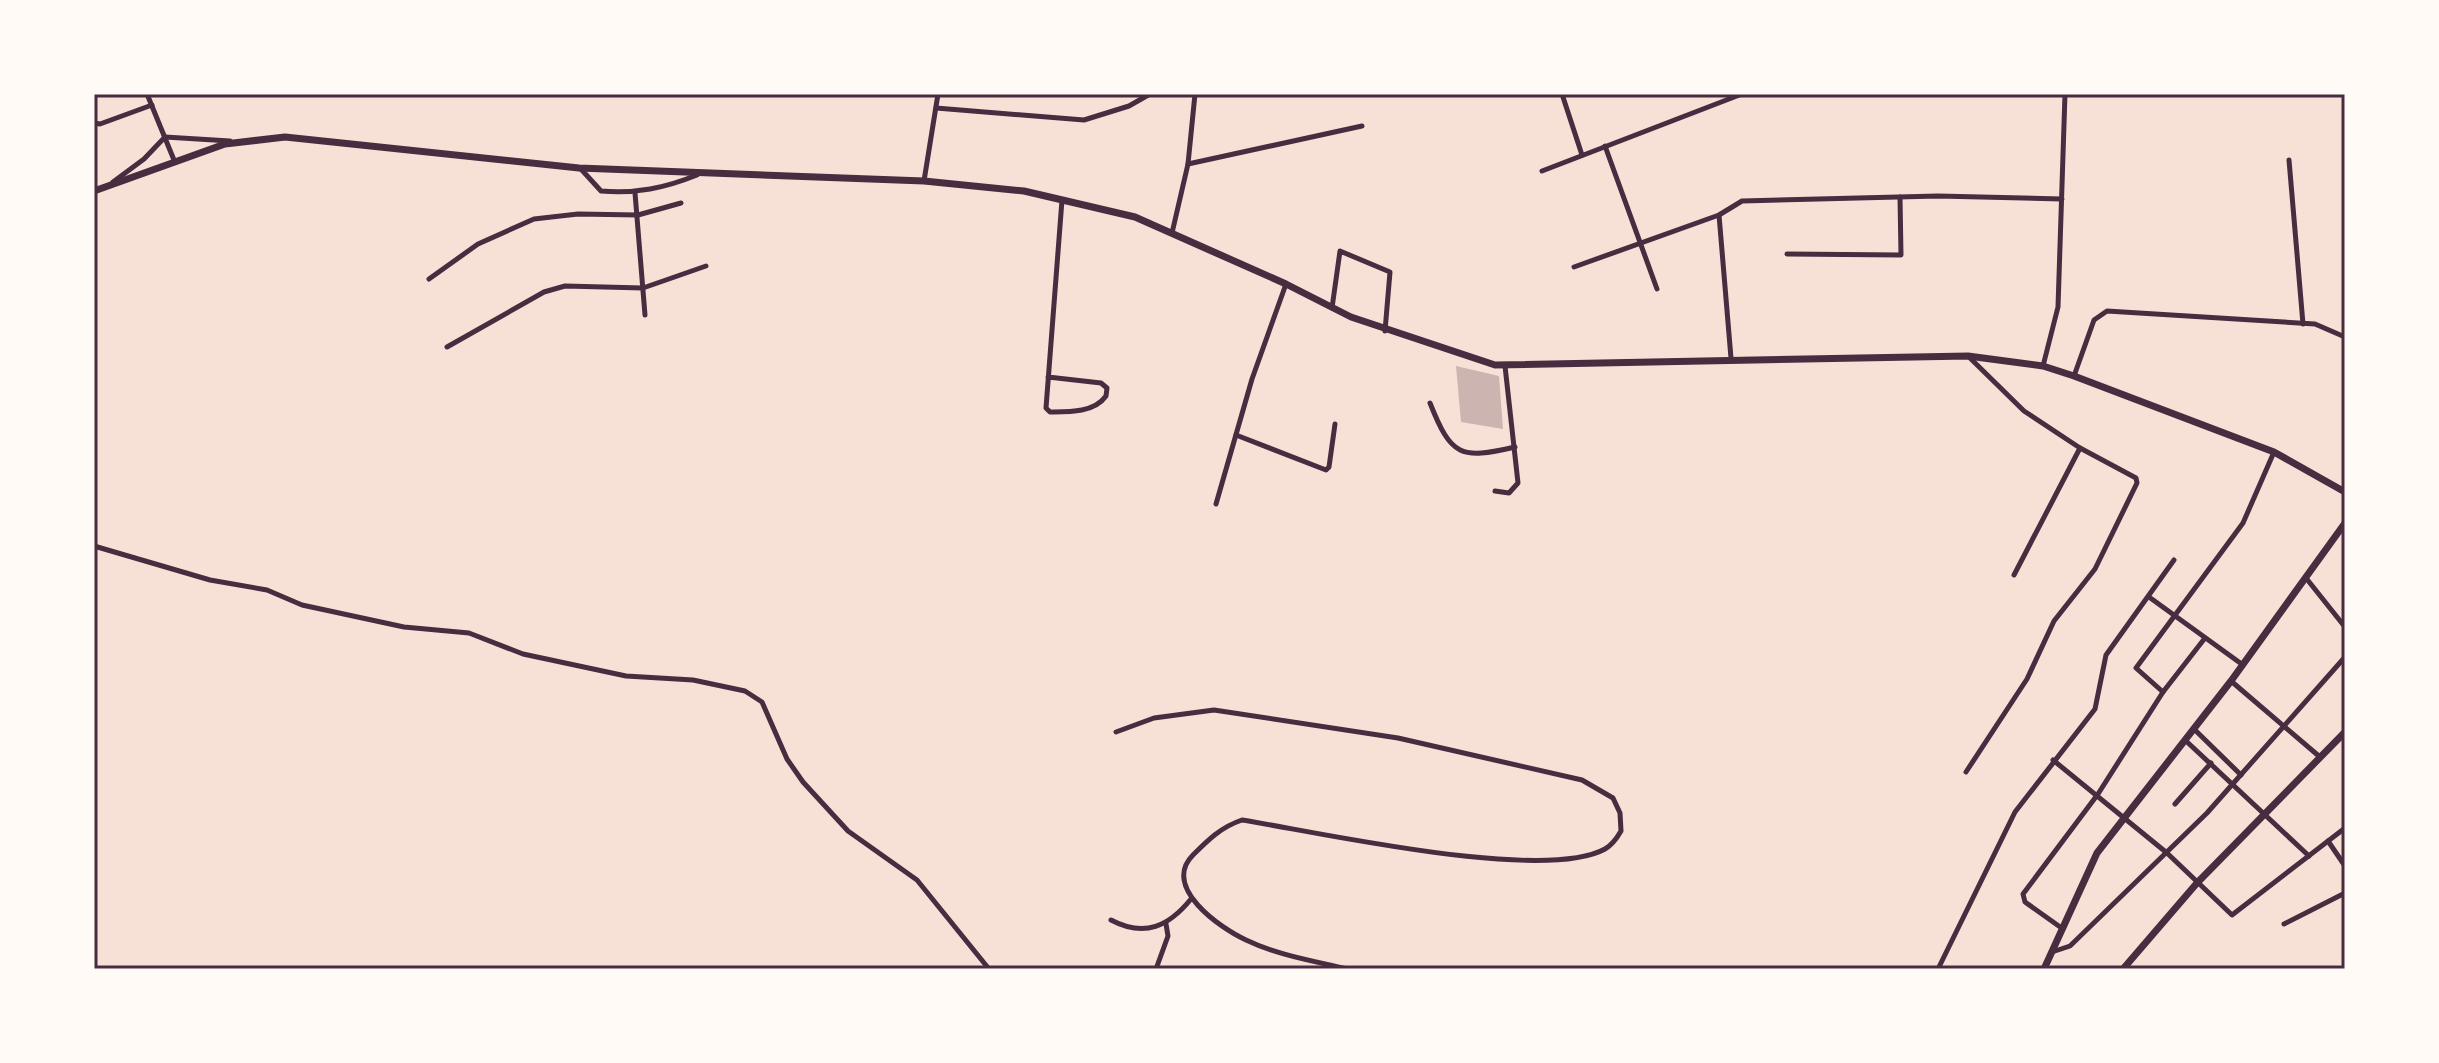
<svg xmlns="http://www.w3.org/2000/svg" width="2439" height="1063" font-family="'Public Sans',sans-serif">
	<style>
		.building { fill: #ccb4b1 }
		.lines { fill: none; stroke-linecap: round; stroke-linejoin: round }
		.minor { stroke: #4a2c40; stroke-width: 5 }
		.tertiary { stroke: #4a2c40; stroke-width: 7 }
		.neatline { fill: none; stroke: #4a2c40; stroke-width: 3 }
	</style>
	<rect width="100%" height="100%" fill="#f7e1d7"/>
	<path class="building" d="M 1456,366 L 1499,376 L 1503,429 L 1461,422 Z"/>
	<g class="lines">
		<g class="minor">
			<path d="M 147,94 L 174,160"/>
			<path d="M 1562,94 L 1582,155"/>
			<path d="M 936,108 L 1084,120 L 1129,106 L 1150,94"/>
			<path d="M 94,123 L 100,124 L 152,105"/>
			<path d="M 1605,146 L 1657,289"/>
			<path d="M 2289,160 L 2303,324"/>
			<path d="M 1188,164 L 1362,126"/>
			<path d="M 580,168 L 601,191 C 636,194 665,188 697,175"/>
			<path d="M 1542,171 L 1742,94"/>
			<path d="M 924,181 L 938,94"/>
			<path d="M 113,182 L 144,159 L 165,137 L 230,141"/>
			<path d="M 635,193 L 645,315"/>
			<path d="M 1719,215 L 1731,358"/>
			<path d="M 1172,233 L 1188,164 L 1195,94"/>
			<path d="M 1787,254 L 1901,255 L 1900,197"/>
			<path d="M 1574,267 L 1719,215 L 1742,201 L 1938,196 L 2062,199"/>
			<path d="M 429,279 L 478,244 L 534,219 L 578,214 L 638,215 L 681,203"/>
			<path d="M 1332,308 L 1340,251 L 1390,272 L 1385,331"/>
			<path d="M 447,347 L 544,292 L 565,286 L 643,288 L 706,266"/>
			<path d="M 2043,366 L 2058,307 L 2065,94"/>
			<path d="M 2074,376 L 2094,320 L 2107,311 L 2315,324 L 2345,337"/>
			<path d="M 1048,377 L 1101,383 L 1107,388 L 1106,396 C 1094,413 1068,412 1050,412 L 1046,408 C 1051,339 1057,270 1062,200"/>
			<path d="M 1430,403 C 1451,456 1460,460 1515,447"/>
			<path d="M 1236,435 L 1326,470 L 1329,467 L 1335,424"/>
			<path d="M 1495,491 L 1509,493 L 1518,483 L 1505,366"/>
			<path d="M 1216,504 L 1252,379 L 1286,284"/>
			<path d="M 94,546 L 210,580 L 267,590 L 302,605 L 404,627 L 469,633 L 523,654 L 626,676 L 693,680 L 745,691 L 762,702 L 787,759 L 803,782 L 848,831 L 917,880 L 989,969"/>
			<path d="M 2014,575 L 2080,448"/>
			<path d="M 2306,578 L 2345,627"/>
			<path d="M 2149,597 L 2243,665"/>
			<path d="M 2231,681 L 2320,757"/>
			<path d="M 2163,692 L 2136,668 L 2243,523 L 2274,452"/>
			<path d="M 2194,729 L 2241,775"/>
			<path d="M 1116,732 L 1154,718 L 1214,710 L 1398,738 L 1582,780 L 1613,798 L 1620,813 L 1621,831 C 1617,838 1612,845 1605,849 C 1543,883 1318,832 1242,820 C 1221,827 1208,840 1193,855 C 1161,887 1220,928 1246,940 C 1277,955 1314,961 1347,969"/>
			<path d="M 2185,740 L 2309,856"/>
			<path d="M 2053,760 L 2167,853 L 2232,915 L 2345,828"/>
			<path d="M 1966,772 L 2027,679 L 2054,621 L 2095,569 L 2137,483 L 2136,478 L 2080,448 L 2024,411 L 1969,357"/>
			<path d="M 2175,804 L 2211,763"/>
			<path d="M 2328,841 L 2345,866"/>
			<path d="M 1111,920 C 1145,938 1169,926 1191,899"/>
			<path d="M 2284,924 L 2345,893"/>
			<path d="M 2063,929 L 2025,902 L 2023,894 L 2098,794 L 2163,692 L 2205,638"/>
			<path d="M 2055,951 L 2070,946 L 2207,813 L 2345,657"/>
			<path d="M 1156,969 L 1168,936 L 1166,924"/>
			<path d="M 1938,969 L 2015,812 L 2095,709 L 2106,655 L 2174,560"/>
		</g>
		<g class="tertiary">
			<path d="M 94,191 L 225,144 L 285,137 L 579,168 L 924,181 L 1024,191 L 1135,217 L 1286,284 L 1351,317 L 1495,365 L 1968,356 L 2043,366 L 2074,376 L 2274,452 L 2345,492"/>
			<path d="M 2044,969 L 2097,853 L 2231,681 L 2345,523"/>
			<path d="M 2123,969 L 2197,883 L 2345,732"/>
		</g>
	</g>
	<rect width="2439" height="1063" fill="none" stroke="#fffaf5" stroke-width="192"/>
	<rect x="96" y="96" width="2247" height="871" class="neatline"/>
</svg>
